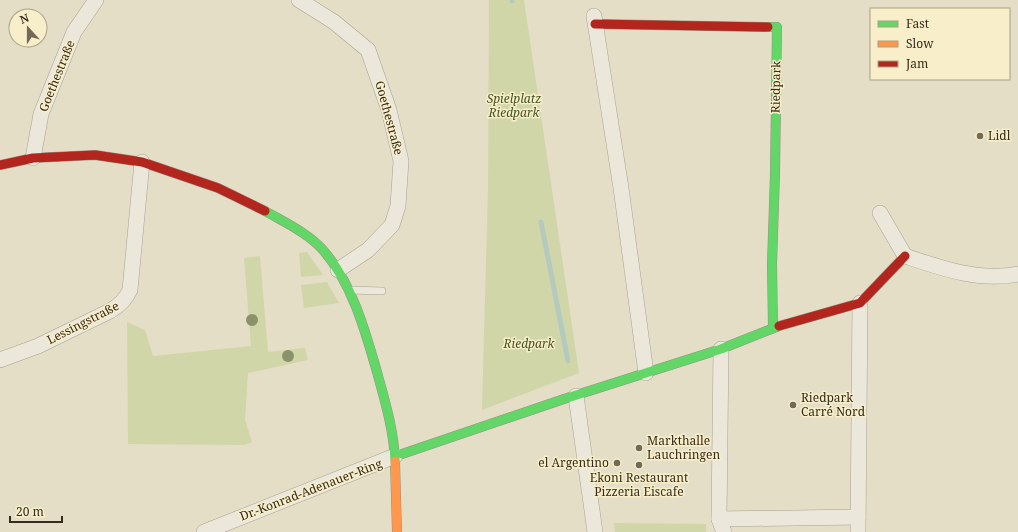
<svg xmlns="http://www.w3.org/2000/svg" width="1018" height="532" font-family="'Noto Serif',serif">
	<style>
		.green { fill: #d1d6a8 }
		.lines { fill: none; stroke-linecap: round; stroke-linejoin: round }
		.stream { stroke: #b4cabe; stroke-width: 5 }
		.lane-casing { stroke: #a8a291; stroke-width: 8 }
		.street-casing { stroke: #a8a291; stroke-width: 16 }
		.fast-casing { stroke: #989181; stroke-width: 10 }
		.slow-casing { stroke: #989181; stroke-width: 10 }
		.jam-casing { stroke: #989181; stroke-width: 10 }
		.lane { stroke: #ebe7da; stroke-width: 7 }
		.street { stroke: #ebe7da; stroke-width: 15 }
		.fast { stroke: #63d668; stroke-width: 9 }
		.slow { stroke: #ff974d; stroke-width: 9 }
		.jam { stroke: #b3261e; stroke-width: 9 }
		.tree { fill: #8b926b }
		.poi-dot { fill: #736957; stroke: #f8eeca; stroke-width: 1.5 }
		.labels { text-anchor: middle; stroke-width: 3; stroke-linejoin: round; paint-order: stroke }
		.street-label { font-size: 12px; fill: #362a1a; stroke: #f8eeca }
		.park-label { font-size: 12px; font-style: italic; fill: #43541f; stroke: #f8eeca }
		.poi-label { font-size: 12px; fill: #362a1a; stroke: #f8eeca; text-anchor: start }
	</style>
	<rect width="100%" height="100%" fill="#e4dec7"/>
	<g class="green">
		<path d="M 489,0 L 524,0 L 579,373 L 482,410 L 488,186 Z"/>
		<path d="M 307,252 L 323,275 L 301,277 L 299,253 Z"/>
		<path d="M 260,256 L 268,352 L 305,348 L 308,360 L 248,373 L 245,420 L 252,442 L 244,445 L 128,444 L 127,322 L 145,330 L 153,356 L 251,346 L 244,258 Z"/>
		<path d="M 327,282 L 339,303 L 304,308 L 301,285 Z"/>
		<path d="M 614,523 L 706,524 L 706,532 L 615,532 Z"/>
	</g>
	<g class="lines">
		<g class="stream">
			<path d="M 512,0 L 512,1"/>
			<path d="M 541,222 L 568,361"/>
		</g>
		<g class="lane-casing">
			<path id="lane" d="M 350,290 L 382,291"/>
		</g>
		<g class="street-casing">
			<g id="street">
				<path d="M 299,0 L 334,22 L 368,50 L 389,110 L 401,161 L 398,206 L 392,225 L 368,250 L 338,270"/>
				<path d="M 594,16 L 621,188 L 646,373"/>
				<path d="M 33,158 L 41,114 L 74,32 L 96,0"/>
				<path d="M 880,213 L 905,256 C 941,268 979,282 1018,274"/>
				<path d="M 721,349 L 719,519 L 858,517"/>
				<path d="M 0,360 L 38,346 L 110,311 C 120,305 125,300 130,290 L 142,162"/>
				<path d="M 576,396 L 595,532"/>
				<path d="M 719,519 L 724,532"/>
				<path d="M 204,532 L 395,456"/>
				<path d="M 858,532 L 860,303"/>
			</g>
		</g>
		<g class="fast-casing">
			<g id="fast">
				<path d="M 768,27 L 777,27 L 775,174 L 772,264 L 773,328"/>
				<path d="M 265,211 C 284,222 308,233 323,250 C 352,283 365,330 377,372 C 385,401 394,431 395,461"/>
				<path d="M 402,454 L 564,399 L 721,349 L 779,326"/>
			</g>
		</g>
		<g class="slow-casing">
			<path id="slow" d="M 395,461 L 397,532"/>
		</g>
		<g class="jam-casing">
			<g id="jam">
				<path d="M 595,24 L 768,27"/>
				<path d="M 0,165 L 33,158 L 95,155 L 142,162 L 218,188 L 265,211"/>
				<path d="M 779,326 L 860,303 L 905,256"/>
			</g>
		</g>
		<use href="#lane" class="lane"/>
		<use href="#street" class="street"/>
		<use href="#fast" class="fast"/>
		<use href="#slow" class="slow"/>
		<use href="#jam" class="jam"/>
	</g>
	<g class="tree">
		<circle cx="252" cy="320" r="6"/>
		<circle cx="288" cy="356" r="6"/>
	</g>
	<g class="poi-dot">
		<circle cx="980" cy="136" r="4"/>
		<circle cx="793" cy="405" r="4"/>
		<circle cx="639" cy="448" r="4"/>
		<circle cx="617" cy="463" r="4"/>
		<circle cx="639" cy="465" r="4"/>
	</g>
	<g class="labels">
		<g class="street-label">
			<text transform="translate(57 76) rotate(-68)" y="4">Goethestraße</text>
			<text transform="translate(776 87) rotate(-89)" y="4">Riedpark</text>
			<text transform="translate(389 118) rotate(75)" y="4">Goethestraße</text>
			<text transform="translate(83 323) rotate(-27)" y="4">Lessingstraße</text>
			<text transform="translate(311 490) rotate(-21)" y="4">Dr.-Konrad-Adenauer-Ring</text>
		</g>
		<g class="park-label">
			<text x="514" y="103">Spielplatz<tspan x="514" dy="14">Riedpark</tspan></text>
			<text x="529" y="348">Riedpark</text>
		</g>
		<g class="poi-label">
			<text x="988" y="140">Lidl</text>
			<text x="801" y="402">Riedpark<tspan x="801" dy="14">Carré Nord</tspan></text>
			<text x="647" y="445">Markthalle<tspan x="647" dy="14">Lauchringen</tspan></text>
			<text x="609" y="467" text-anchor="end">el Argentino</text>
			<text x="639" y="482" text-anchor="middle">Ekoni Restaurant<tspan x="639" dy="14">Pizzeria Eiscafe</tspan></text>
		</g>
	</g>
	<rect x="870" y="8" width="140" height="72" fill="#f8eeca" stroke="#aaa084"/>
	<rect x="878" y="21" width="20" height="6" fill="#63d668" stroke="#aaa084"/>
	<text x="906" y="28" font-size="12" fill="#362a1a">Fast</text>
	<rect x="878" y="41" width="20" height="6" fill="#ff974d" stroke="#aaa084"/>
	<text x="906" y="48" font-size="12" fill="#362a1a">Slow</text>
	<rect x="878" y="61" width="20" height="6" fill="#b3261e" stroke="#aaa084"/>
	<text x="906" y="68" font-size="12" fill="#362a1a">Jam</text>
	<g transform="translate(28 28) rotate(339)"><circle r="19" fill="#f8eeca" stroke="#aaa084"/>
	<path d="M0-3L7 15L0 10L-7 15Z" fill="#736957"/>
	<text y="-6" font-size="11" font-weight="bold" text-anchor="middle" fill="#362a1a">N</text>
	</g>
	<path d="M10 516v6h52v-6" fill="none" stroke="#362a1a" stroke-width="2"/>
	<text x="16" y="516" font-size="12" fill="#362a1a" stroke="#f8eeca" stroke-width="3" paint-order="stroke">20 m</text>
</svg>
